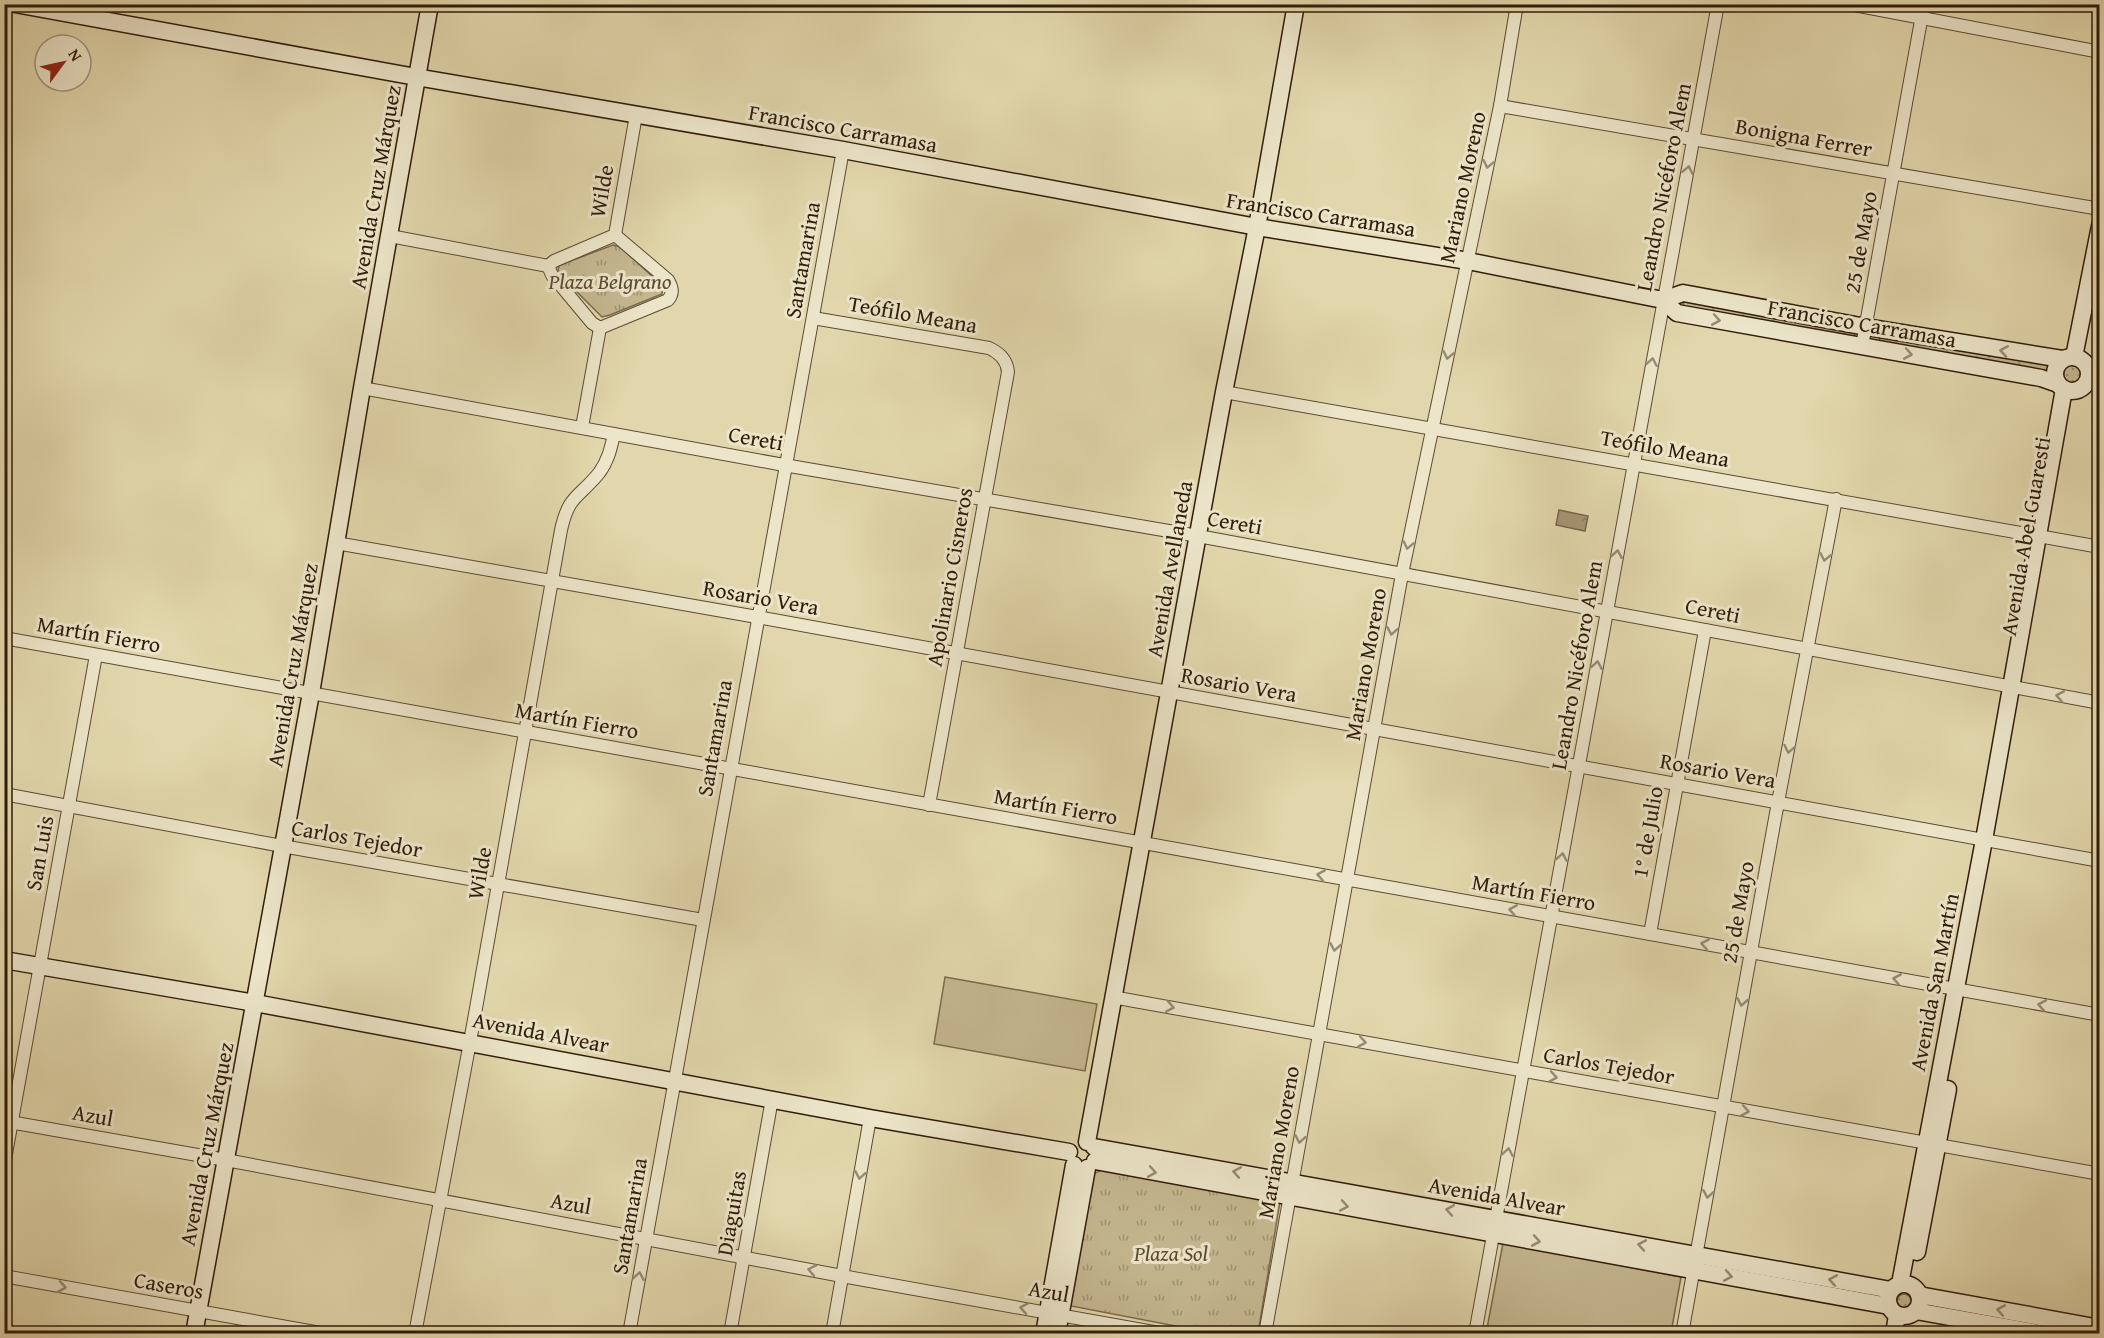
<svg xmlns="http://www.w3.org/2000/svg" width="2104" height="1338" font-family="'Gentium Book Plus',serif">
	<style>
		.grass { fill: url(#grass-dots); stroke: #7a6a4c; stroke-width: 1.5 }
		.park { fill: url(#park-tufts); stroke: #7a6a4c; stroke-width: 1.5 }
		.pitch { fill: #c4b790; stroke: #7a6a4c; stroke-width: 1.5 }
		.water { fill: url(#water-ripples); stroke: #76664a; stroke-width: 1.5 }
		.lines { fill: none; stroke-linecap: round; stroke-linejoin: round }
		.street-casing { stroke: #5c4b32; stroke-width: 14 }
		.secondary-casing { stroke: #301c09; stroke-width: 19 }
		.street { stroke: #ece5c9; stroke-width: 12 }
		.secondary { stroke: #ece5c9; stroke-width: 16 }
		.oneway { stroke: #978b73 }
		.labels { text-anchor: middle; stroke-width: 6; stroke-linejoin: round; paint-order: stroke }
		.street-label { font-size: 22px; fill: #301c09; stroke: #ece5c9 }
		.park-label { font-size: 22px; font-style: italic; fill: #5c4a32; stroke: #ece5c9 }
	</style>
	<defs>
		<pattern id="grass-dots" width="8" height="8" patternUnits="userSpaceOnUse" patternTransform="scale(1.5)"><rect width="8" height="8" fill="#c4b790"/><path d="M2 2h.1M6 6h.1" fill="none" stroke="#a09474" stroke-width="1.8" stroke-linecap="round"/></pattern>
		<pattern id="park-tufts" width="24" height="20" patternUnits="userSpaceOnUse" patternTransform="scale(1.5)"><rect width="24" height="20" fill="#c4b790"/><path d="M3 7l-1-3M5 7V3M7 7l1-3M15 17l-1-3M17 17v-4M19 17l1-3" fill="none" stroke="#a09474"/></pattern>
		<pattern id="water-ripples" width="26" height="14" patternUnits="userSpaceOnUse" patternTransform="scale(1.5)"><rect width="26" height="14" fill="#a59775"/><path d="M2 4q2-2 4 0t4 0M15 11q2-2 4 0t4 0" fill="none" stroke="#877a5e"/></pattern>
	</defs>
	<rect width="100%" height="100%" fill="#e2d7ac"/>
	<filter id="stains"><feTurbulence type="fractalNoise" baseFrequency=".00333" numOctaves="4"/><feColorMatrix values="0 0 0 0 .2 0 0 0 0 .09 0 0 0 0 .02 0 0 0 .5 -.17"/></filter>
	<radialGradient id="worn" r=".72"><stop offset=".6" stop-color="#630" stop-opacity="0"/><stop offset="1" stop-color="#630" stop-opacity=".3"/></radialGradient>
	<g class="grass">
		<path d="M 1684,297 L 1856,328 L 1854,338 L 1683,306 Z"/>
		<path d="M 1881,333 L 2053,364 L 2051,373 L 1879,342 Z"/>
		<circle cx="2072" cy="374" r="10"/>
		<circle cx="1904" cy="1301" r="7"/>
	</g>
	<g class="park">
		<path d="M 613,245 L 620,247 L 663,286 L 662,294 L 610,315 L 602,317 L 560,275 L 558,269 L 560,265 Z"/>
		<path d="M 1106,1168 L 1280,1202 L 1258,1333 L 1212,1333 L 1071,1306 L 1093,1174 Z"/>
	</g>
	<g class="pitch">
		<path d="M 945,977 L 1097,1004 L 1085,1071 L 934,1044 Z"/>
		<path d="M 1503,1243 L 1681,1277 L 1671,1333 L 1486,1334 Z"/>
	</g>
	<path class="water" d="M 1559,510 L 1588,516 L 1585,531 L 1556,525 Z"/>
	<g class="lines">
		<g class="street-casing">
			<g id="street">
				<path d="M 1849,4 L 2100,52"/>
				<path d="M 1500,106 L 2100,209"/>
				<path d="M 390,236 L 548,266"/>
				<path d="M 813,318 L 989,348 C 1000,353 1007,360 1008,372 L 929,805"/>
				<path d="M 600,328 L 668,300 C 674,293 672,287 668,280 L 615,235"/>
				<path d="M 1862,346 L 1924,4"/>
				<path d="M 362,388 L 784,465 L 1198,536 L 2100,703"/>
				<path d="M 1224,392 L 2100,547"/>
				<path d="M 582,427 L 600,328 L 592,323 L 552,275 L 548,266 L 554,261 L 615,235 L 636,115"/>
				<path d="M 336,543 L 757,617 L 2100,861"/>
				<path d="M 4,638 L 2100,1015"/>
				<path d="M 4,794 L 282,846 L 703,920"/>
				<path d="M 1650,934 L 1705,630"/>
				<path d="M 1112,997 L 2100,1174"/>
				<path d="M 4,1121 L 226,1160 L 842,1276 L 1165,1334"/>
				<path d="M 4,1165 L 96,655"/>
				<path d="M 4,1276 L 326,1334"/>
				<path d="M 415,1334 L 470,1042 L 561,530 C 569,494 579,498 599,473 C 608,461 611,448 614,434"/>
				<path d="M 629,1334 L 843,150"/>
				<path d="M 730,1334 L 772,1099"/>
				<path d="M 832,1334 L 870,1118"/>
				<path d="M 1265,1334 L 1402,574 L 1500,106 L 1517,4"/>
				<path d="M 1475,1334 L 1718,4"/>
				<path d="M 1682,1334 L 1778,802 L 1836,499"/>
			</g>
		</g>
		<g class="secondary-casing">
			<g id="secondary">
				<path d="M 15,4 L 416,77 L 843,150 L 1257,227 L 1468,261 L 1663,300 L 1677,313 L 2041,378 L 2058,384"/>
				<path d="M 1663,300 L 1683,293 L 1866,327 L 2062,359"/>
				<circle cx="2072" cy="374" r="17"/>
				<path d="M 2074,357 L 2100,226"/>
				<path d="M 4,960 L 255,1003 L 870,1118 L 1069,1152"/>
				<path d="M 1087,1142 L 1224,392 L 1257,227 L 1296,4"/>
				<path d="M 1094,1147 L 1891,1290"/>
				<path d="M 1095,1161 L 1889,1306"/>
				<path d="M 1917,1252 L 1948,1089"/>
				<path d="M 1900,1284 L 1984,840 L 2064,389"/>
				<circle cx="1904" cy="1300" r="16"/>
				<path d="M 1919,1295 L 2100,1328"/>
				<path d="M 1916,1311 L 2044,1334"/>
				<path d="M 194,1334 L 311,693 L 362,388 L 430,4"/>
				<path d="M 1044,1334 L 1074,1165"/>
				<path d="M 1057,1334 L 1087,1168"/>
				<path d="M 1894,1334 L 1897,1315"/>
			</g>
		</g>
		<use href="#street" class="street"/>
		<use href="#secondary" class="secondary"/>
	</g>
	<defs><path id="oneway-chevron" d="M-2-3.5L2.5 0L-2 3.5" fill="none" stroke-width="1.6" stroke-linecap="round" stroke-linejoin="round" transform="scale(1.5)"/></defs>
	<g class="oneway">
		<use href="#oneway-chevron" transform="translate(1488 164) rotate(102)"/>
		<use href="#oneway-chevron" transform="translate(1688 170) rotate(-79)"/>
		<use href="#oneway-chevron" transform="translate(1716 320) rotate(10)"/>
		<use href="#oneway-chevron" transform="translate(2004 351) rotate(-171)"/>
		<use href="#oneway-chevron" transform="translate(1908 354) rotate(10)"/>
		<use href="#oneway-chevron" transform="translate(1448 355) rotate(102)"/>
		<use href="#oneway-chevron" transform="translate(1652 362) rotate(-80)"/>
		<use href="#oneway-chevron" transform="translate(1408 545) rotate(102)"/>
		<use href="#oneway-chevron" transform="translate(1617 554) rotate(-80)"/>
		<use href="#oneway-chevron" transform="translate(1825 557) rotate(101)"/>
		<use href="#oneway-chevron" transform="translate(1392 631) rotate(100)"/>
		<use href="#oneway-chevron" transform="translate(1597 665) rotate(-80)"/>
		<use href="#oneway-chevron" transform="translate(2060 696) rotate(-170)"/>
		<use href="#oneway-chevron" transform="translate(1789 749) rotate(101)"/>
		<use href="#oneway-chevron" transform="translate(1562 857) rotate(-80)"/>
		<use href="#oneway-chevron" transform="translate(1321 875) rotate(-170)"/>
		<use href="#oneway-chevron" transform="translate(1513 910) rotate(-170)"/>
		<use href="#oneway-chevron" transform="translate(1705 944) rotate(-170)"/>
		<use href="#oneway-chevron" transform="translate(1335 947) rotate(100)"/>
		<use href="#oneway-chevron" transform="translate(1897 979) rotate(-170)"/>
		<use href="#oneway-chevron" transform="translate(1742 1002) rotate(100)"/>
		<use href="#oneway-chevron" transform="translate(2042 1005) rotate(-170)"/>
		<use href="#oneway-chevron" transform="translate(1170 1007) rotate(10)"/>
		<use href="#oneway-chevron" transform="translate(1362 1042) rotate(10)"/>
		<use href="#oneway-chevron" transform="translate(1553 1077) rotate(10)"/>
		<use href="#oneway-chevron" transform="translate(1745 1111) rotate(10)"/>
		<use href="#oneway-chevron" transform="translate(1300 1139) rotate(100)"/>
		<use href="#oneway-chevron" transform="translate(1508 1152) rotate(-80)"/>
		<use href="#oneway-chevron" transform="translate(1152 1172) rotate(10)"/>
		<use href="#oneway-chevron" transform="translate(1237 1172) rotate(-170)"/>
		<use href="#oneway-chevron" transform="translate(860 1175) rotate(100)"/>
		<use href="#oneway-chevron" transform="translate(1708 1194) rotate(100)"/>
		<use href="#oneway-chevron" transform="translate(1344 1206) rotate(10)"/>
		<use href="#oneway-chevron" transform="translate(1450 1210) rotate(-170)"/>
		<use href="#oneway-chevron" transform="translate(1536 1241) rotate(10)"/>
		<use href="#oneway-chevron" transform="translate(1642 1245) rotate(-170)"/>
		<use href="#oneway-chevron" transform="translate(812 1270) rotate(-169)"/>
		<use href="#oneway-chevron" transform="translate(639 1276) rotate(-80)"/>
		<use href="#oneway-chevron" transform="translate(1728 1276) rotate(10)"/>
		<use href="#oneway-chevron" transform="translate(1833 1280) rotate(-170)"/>
		<use href="#oneway-chevron" transform="translate(62 1287) rotate(10)"/>
		<use href="#oneway-chevron" transform="translate(1024 1308) rotate(-170)"/>
		<use href="#oneway-chevron" transform="translate(2001 1310) rotate(-170)"/>
	</g>
	<g class="labels">
		<g class="street-label">
			<text transform="translate(843 128) rotate(10)" y="8">Francisco Carramasa</text>
			<text transform="translate(1804 137) rotate(10)" y="8">Bonigna Ferrer</text>
			<text transform="translate(375 187) rotate(-80)" y="8">Avenida Cruz Márquez</text>
			<text transform="translate(1462 187) rotate(-78)" y="8">Mariano Moreno</text>
			<text transform="translate(1663 187) rotate(-79)" y="8">Leandro Nicéforo Alem</text>
			<text transform="translate(601 191) rotate(-80)" y="8">Wilde</text>
			<text transform="translate(1321 214) rotate(9)" y="8">Francisco Carramasa</text>
			<text transform="translate(1860 242) rotate(-80)" y="8">25 de Mayo</text>
			<text transform="translate(802 260) rotate(-80)" y="8">Santamarina</text>
			<text transform="translate(913 314) rotate(10)" y="8">Teófilo Meana</text>
			<text transform="translate(1862 323) rotate(10)" y="8">Francisco Carramasa</text>
			<text transform="translate(756 438) rotate(10)" y="8">Cereti</text>
			<text transform="translate(1665 448) rotate(10)" y="8">Teófilo Meana</text>
			<text transform="translate(1235 522) rotate(10)" y="8">Cereti</text>
			<text transform="translate(2025 536) rotate(-80)" y="8">Avenida Abel Guaresti</text>
			<text transform="translate(1169 569) rotate(-80)" y="8">Avenida Avellaneda</text>
			<text transform="translate(949 577) rotate(-80)" y="8">Apolinario Cisneros</text>
			<text transform="translate(761 597) rotate(10)" y="8">Rosario Vera</text>
			<text transform="translate(1713 610) rotate(11)" y="8">Cereti</text>
			<text transform="translate(99 634) rotate(10)" y="8">Martín Fierro</text>
			<text transform="translate(1365 664) rotate(-80)" y="8">Mariano Moreno</text>
			<text transform="translate(292 665) rotate(-80)" y="8">Avenida Cruz Márquez</text>
			<text transform="translate(1576 665) rotate(-80)" y="8">Leandro Nicéforo Alem</text>
			<text transform="translate(1239 684) rotate(10)" y="8">Rosario Vera</text>
			<text transform="translate(577 720) rotate(10)" y="8">Martín Fierro</text>
			<text transform="translate(714 738) rotate(-80)" y="8">Santamarina</text>
			<text transform="translate(1718 770) rotate(10)" y="8">Rosario Vera</text>
			<text transform="translate(1056 806) rotate(10)" y="8">Martín Fierro</text>
			<text transform="translate(1647 832) rotate(-80)" y="8">1° de Julio</text>
			<text transform="translate(357 838) rotate(10)" y="8">Carlos Tejedor</text>
			<text transform="translate(39 853) rotate(-80)" y="8">San Luis</text>
			<text transform="translate(479 873) rotate(-80)" y="8">Wilde</text>
			<text transform="translate(1534 892) rotate(10)" y="8">Martín Fierro</text>
			<text transform="translate(1737 912) rotate(-80)" y="8">25 de Mayo</text>
			<text transform="translate(1934 982) rotate(-79)" y="8">Avenida San Martín</text>
			<text transform="translate(541 1032) rotate(11)" y="8">Avenida Alvear</text>
			<text transform="translate(1609 1065) rotate(10)" y="8">Carlos Tejedor</text>
			<text transform="translate(93 1115) rotate(10)" y="8">Azul</text>
			<text transform="translate(1278 1142) rotate(-80)" y="8">Mariano Moreno</text>
			<text transform="translate(206 1144) rotate(-79)" y="8">Avenida Cruz Márquez</text>
			<text transform="translate(1497 1196) rotate(10)" y="8">Avenida Alvear</text>
			<text transform="translate(571 1203) rotate(10)" y="8">Azul</text>
			<text transform="translate(731 1213) rotate(-80)" y="8">Diaguitas</text>
			<text transform="translate(629 1216) rotate(-80)" y="8">Santamarina</text>
			<text transform="translate(169 1285) rotate(10)" y="8">Caseros</text>
			<text transform="translate(1049 1291) rotate(10)" y="8">Azul</text>
		</g>
		<g class="park-label">
			<text x="610" y="289">Plaza Belgrano</text>
			<text x="1171" y="1261">Plaza Sol</text>
		</g>
	</g>
	<rect width="2104" height="1338" fill="none" stroke="#e2d7ac" stroke-width="24"/>
	<rect x="6" y="6" width="2092" height="1326" fill="none" stroke="#301c09" stroke-width="3"/>
	<rect x="12" y="12" width="2080" height="1314" fill="none" stroke="#301c09" stroke-width="1.5"/>
	<g transform="translate(63 63) rotate(57)"><circle r="28" fill="#ece5c9" stroke="#a1957c" stroke-width="1.5"/>
	<path d="M0-4.5L10 22L0 15L-10 22Z" fill="#8f2418"/>
	<text y="-9" font-size="16" font-weight="bold" text-anchor="middle" fill="#301c09">N</text>
	</g>
	<rect width="100%" height="100%" filter="url(#stains)"/>
	<rect width="100%" height="100%" fill="url(#worn)"/>
</svg>
